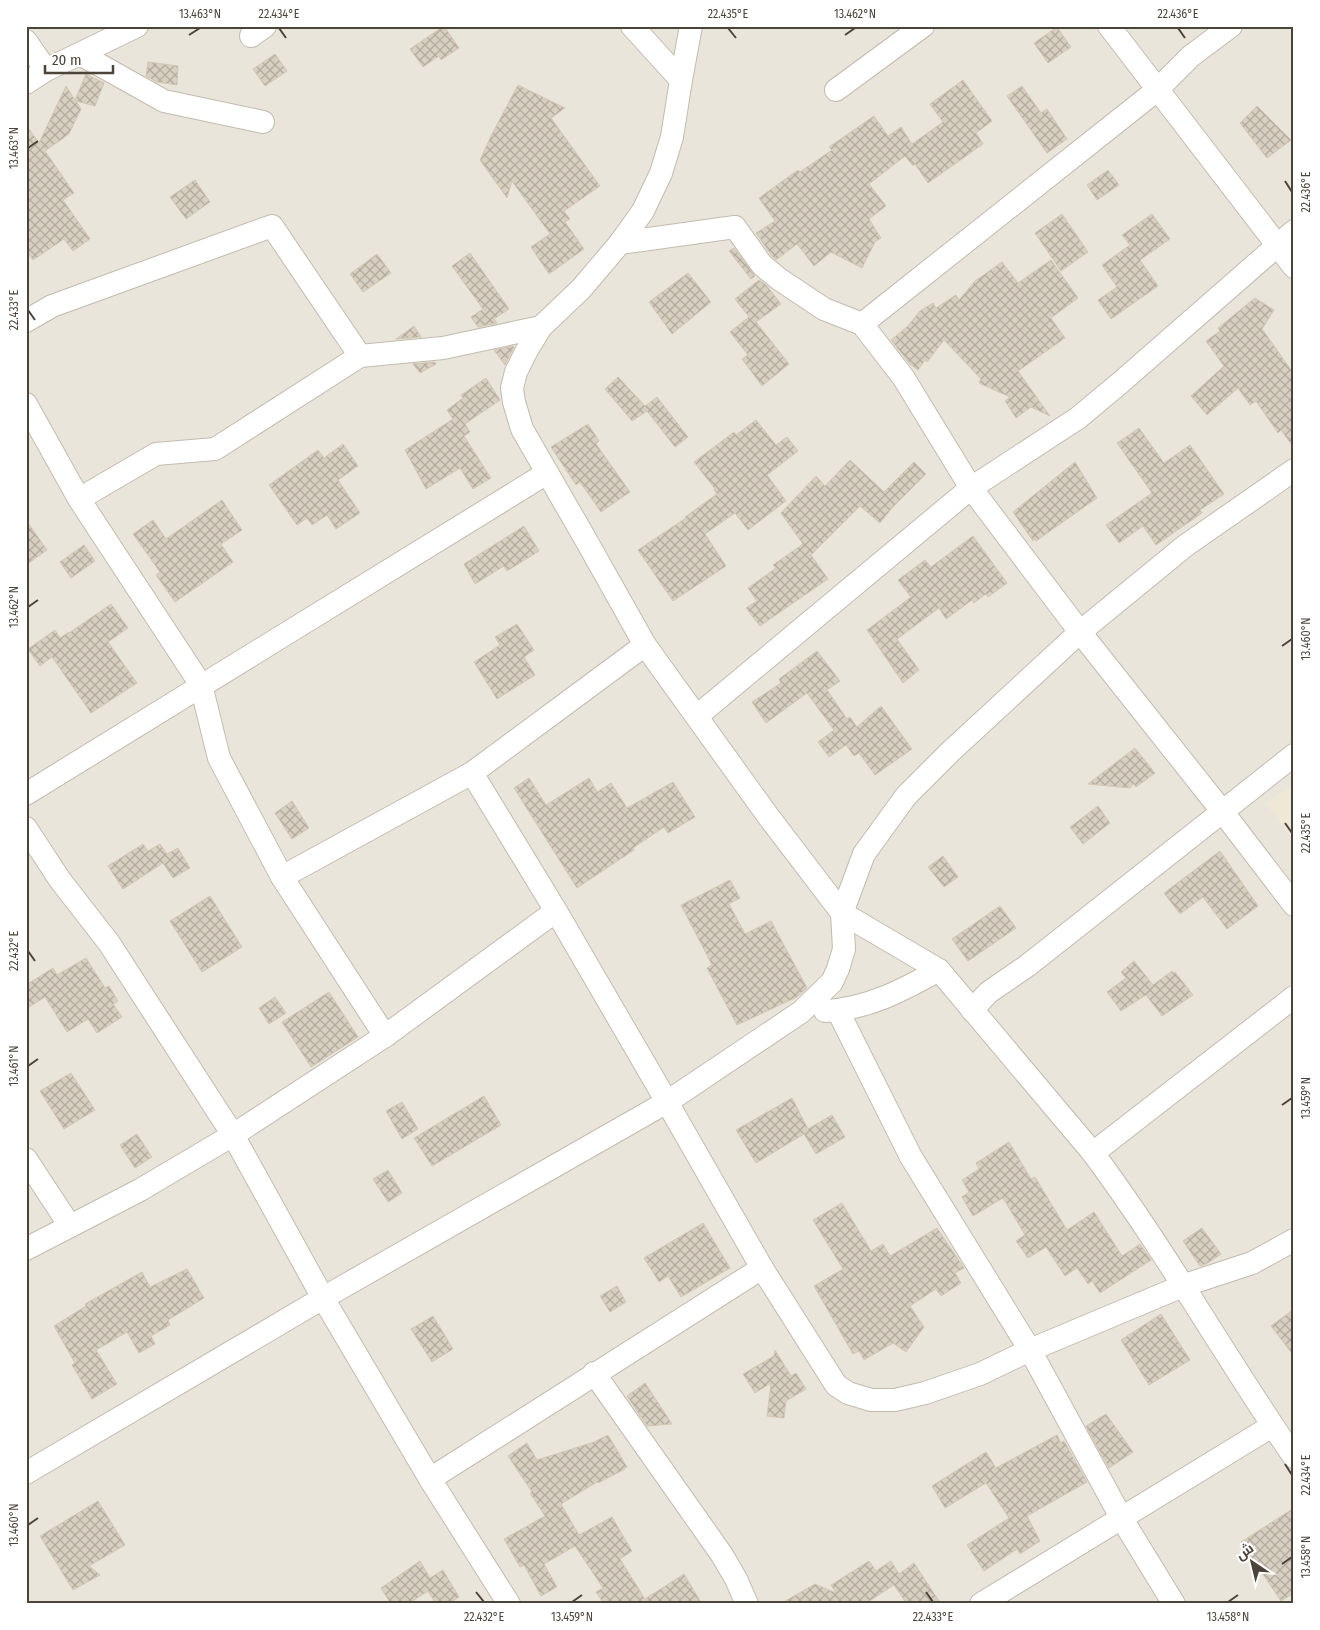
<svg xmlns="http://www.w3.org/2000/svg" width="1320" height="1630" font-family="'Fira Sans Condensed',Cairo,sans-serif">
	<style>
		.residential { fill: #eae5da }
		.education { fill: #efe8d6 }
		.building { fill: url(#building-cross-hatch); stroke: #d3c7b4 }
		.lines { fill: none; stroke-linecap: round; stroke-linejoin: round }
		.street-casing { stroke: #c2bbae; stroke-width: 24 }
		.street { stroke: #fff; stroke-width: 22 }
		.ticks { fill: none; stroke: #4b4439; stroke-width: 2 }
		.neatline { fill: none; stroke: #4b4439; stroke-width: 2 }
		.ticks-label { font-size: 12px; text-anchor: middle; fill: #4b4439 }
	</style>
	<defs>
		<pattern id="building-cross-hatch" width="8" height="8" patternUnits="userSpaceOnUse" patternTransform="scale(1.25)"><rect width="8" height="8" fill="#d8cfc1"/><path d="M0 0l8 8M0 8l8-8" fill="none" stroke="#b1aa9e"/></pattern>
	</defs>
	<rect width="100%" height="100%" fill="#f6f3ec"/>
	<rect class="residential" x="26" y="26" width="1268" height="1578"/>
	<path class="education" d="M 1294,783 L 1294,840 L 1266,804 Z"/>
	<g class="building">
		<path d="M 444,26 L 459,48 L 441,60 L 439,56 L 423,67 L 410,49 Z"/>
		<path d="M 1057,27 L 1071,47 L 1048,63 L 1034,43 Z"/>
		<path d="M 275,54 L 287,71 L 265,86 L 253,69 Z"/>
		<path d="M 148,62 L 178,66 L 177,85 L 157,82 L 146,76 Z"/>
		<path d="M 86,74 L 104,83 L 95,106 L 76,101 L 81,109 L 69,134 L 45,151 L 74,193 L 63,200 L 90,239 L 73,251 L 64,239 L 33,260 L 26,250 L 26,125 L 39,143 L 66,86 L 75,100 Z"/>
		<path d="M 963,80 L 992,121 L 976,133 L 983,144 L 928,183 L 915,164 L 913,166 L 905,156 L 869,184 L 886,206 L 869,219 L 881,238 L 875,242 L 862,268 L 831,252 L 814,266 L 797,244 L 776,260 L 772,256 L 756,233 L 775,221 L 759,198 L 798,170 L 800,172 L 832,150 L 829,147 L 874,116 L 888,136 L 901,127 L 912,144 L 943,122 L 930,104 Z"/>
		<path d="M 518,85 L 565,108 L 551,118 L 600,186 L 564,211 L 570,219 L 565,222 L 584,249 L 549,274 L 531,247 L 550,234 L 512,181 L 507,198 L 480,160 L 492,134 Z"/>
		<path d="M 1022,86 L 1041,113 L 1047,109 L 1067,139 L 1047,153 L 1007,96 Z"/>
		<path d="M 1257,106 L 1291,140 L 1267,158 L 1240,123 Z"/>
		<path d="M 1108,170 L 1119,185 L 1097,200 L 1087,185 Z"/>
		<path d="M 195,180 L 210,202 L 186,219 L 170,197 Z"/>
		<path d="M 1062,214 L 1088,252 L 1061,271 L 1035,233 Z"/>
		<path d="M 1152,214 L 1170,239 L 1140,260 L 1158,286 L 1111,319 L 1098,300 L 1117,287 L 1102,265 L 1130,245 L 1122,235 Z"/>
		<path d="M 734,248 L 755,276 L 751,279 L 729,251 Z"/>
		<path d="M 470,253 L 509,309 L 494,319 L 497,323 L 478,327 L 471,317 L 483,309 L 452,266 Z"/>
		<path d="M 377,254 L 391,273 L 363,292 L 350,274 Z"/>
		<path d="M 1051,260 L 1078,298 L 1051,318 L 1065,338 L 1018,371 L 1050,416 L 1031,407 L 1016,418 L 1005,401 L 1010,397 L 979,383 L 981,379 L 944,340 L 927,362 L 925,360 L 918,370 L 910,364 L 891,340 L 907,327 L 920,311 L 933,303 L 936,308 L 956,295 L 959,300 L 975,281 L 1002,262 L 1018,283 Z"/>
		<path d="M 688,273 L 711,302 L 672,334 L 649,302 Z"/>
		<path d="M 759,280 L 766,285 L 781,304 L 756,322 L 789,364 L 762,386 L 742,359 L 748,355 L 730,332 L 749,317 L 735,299 Z"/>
		<path d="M 1255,298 L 1274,310 L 1262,329 L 1294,374 L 1294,448 L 1281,430 L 1278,433 L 1256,401 L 1250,405 L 1238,388 L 1207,415 L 1191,396 L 1224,366 L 1206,341 L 1220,331 L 1218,328 Z"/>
		<path d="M 414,326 L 421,337 L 396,339 Z"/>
		<path d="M 513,346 L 514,347 L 505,365 L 494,350 Z"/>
		<path d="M 435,362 L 436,364 L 420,373 L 413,364 Z"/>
		<path d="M 618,377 L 645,406 L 657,397 L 688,437 L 675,447 L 647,411 L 632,421 L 605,389 Z"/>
		<path d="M 486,378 L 500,400 L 465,424 L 470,432 L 464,436 L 491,478 L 473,489 L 460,468 L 426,489 L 405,450 L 453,419 L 447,410 L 463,398 L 461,395 Z"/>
		<path d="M 756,420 L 776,445 L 787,437 L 798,451 L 767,475 L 786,501 L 748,530 L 735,513 L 705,534 L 726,566 L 673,601 L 638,550 L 686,518 L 685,517 L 717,494 L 714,490 L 715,489 L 694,462 L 734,432 L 736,435 Z"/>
		<path d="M 588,424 L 599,441 L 596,444 L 630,492 L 601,512 L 580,482 L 576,485 L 551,447 Z"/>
		<path d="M 1139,428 L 1164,463 L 1190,445 L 1224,494 L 1200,510 L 1202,513 L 1156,545 L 1143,526 L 1119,543 L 1106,525 L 1152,493 L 1117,443 Z"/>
		<path d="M 343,444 L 358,466 L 338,480 L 360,513 L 336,529 L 327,515 L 312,525 L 307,518 L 297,525 L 269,485 L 318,450 L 324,458 Z"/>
		<path d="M 850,460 L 884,492 L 914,462 L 926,474 L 891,509 L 880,523 L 860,506 L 811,555 L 828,579 L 760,626 L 746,608 L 757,601 L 748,588 L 776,568 L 773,565 L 803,544 L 781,513 L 816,476 L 825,486 Z"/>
		<path d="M 1075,462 L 1097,498 L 1036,541 L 1035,539 L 1033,541 L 1013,512 Z"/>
		<path d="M 222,500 L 242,530 L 221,544 L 233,562 L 175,602 L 156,575 L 160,572 L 133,534 L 153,520 L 166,539 Z"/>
		<path d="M 26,520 L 47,550 L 26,565 Z"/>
		<path d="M 524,526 L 539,551 L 507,571 L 504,566 L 475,584 L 464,564 Z"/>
		<path d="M 973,536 L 1007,583 L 988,597 L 986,594 L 974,603 L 972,600 L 946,619 L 939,608 L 897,639 L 919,670 L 903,683 L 867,630 L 911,597 L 898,580 L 925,560 L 931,567 Z"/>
		<path d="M 84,545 L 95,561 L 71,578 L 60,562 Z"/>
		<path d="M 111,604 L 128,628 L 108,642 L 137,683 L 91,713 L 52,657 L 40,666 L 28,649 L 55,630 L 60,638 L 69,632 L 69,633 Z"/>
		<path d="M 517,624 L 534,650 L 524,657 L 535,675 L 497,699 L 474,662 L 500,645 L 495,637 Z"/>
		<path d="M 817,651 L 840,681 L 827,690 L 847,719 L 850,717 L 857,727 L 881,706 L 912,749 L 875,775 L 859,753 L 854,756 L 846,745 L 829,757 L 818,742 L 834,730 L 807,693 L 766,723 L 752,702 L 781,683 L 779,679 Z"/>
		<path d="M 1135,748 L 1155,773 L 1136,787 L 1134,784 L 1130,788 L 1088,784 Z"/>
		<path d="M 529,778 L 546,805 L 589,778 L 597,792 L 611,783 L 627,808 L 673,782 L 695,817 L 668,833 L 664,827 L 633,848 L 634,850 L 577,888 L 514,788 Z"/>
		<path d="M 292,801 L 309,828 L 292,839 L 275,813 Z"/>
		<path d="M 1098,806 L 1110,823 L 1083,844 L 1070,827 Z"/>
		<path d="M 143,844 L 148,851 L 160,844 L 167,854 L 178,848 L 190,868 L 173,878 L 163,863 L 123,889 L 108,866 Z"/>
		<path d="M 1220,851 L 1258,906 L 1227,929 L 1203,897 L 1180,914 L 1164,893 Z"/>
		<path d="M 943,856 L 958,877 L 944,887 L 928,867 Z"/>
		<path d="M 730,880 L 740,898 L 729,904 L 745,934 L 771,921 L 807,988 L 797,997 L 737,1025 L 707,968 L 712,965 L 681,905 Z"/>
		<path d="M 210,896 L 242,947 L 202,972 L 170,921 Z"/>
		<path d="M 1000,906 L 1016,928 L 968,961 L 952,939 Z"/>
		<path d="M 86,958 L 105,988 L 109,986 L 118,1001 L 113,1004 L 122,1017 L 97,1033 L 88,1019 L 67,1032 L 45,997 L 26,1009 L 26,985 L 53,968 L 57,975 Z"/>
		<path d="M 1134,961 L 1153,985 L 1172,971 L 1173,973 L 1175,972 L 1193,995 L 1162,1016 L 1146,995 L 1121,1011 L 1107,992 L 1126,978 L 1121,972 Z"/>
		<path d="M 329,992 L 358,1037 L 311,1067 L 282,1022 Z"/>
		<path d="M 275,997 L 286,1013 L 269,1024 L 259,1008 Z"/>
		<path d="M 71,1073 L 95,1110 L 64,1129 L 40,1091 Z"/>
		<path d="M 484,1096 L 501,1125 L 432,1166 L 414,1138 Z"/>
		<path d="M 792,1098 L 808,1129 L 832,1115 L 845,1137 L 816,1154 L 804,1134 L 756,1163 L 736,1130 Z"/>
		<path d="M 402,1102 L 418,1129 L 402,1139 L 386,1111 Z"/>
		<path d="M 137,1134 L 152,1157 L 135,1168 L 120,1145 Z"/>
		<path d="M 1009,1142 L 1031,1179 L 1035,1177 L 1067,1230 L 1094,1212 L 1122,1256 L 1140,1244 L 1151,1260 L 1100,1293 L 1092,1281 L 1088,1284 L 1077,1268 L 1065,1276 L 1046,1247 L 1028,1258 L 1016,1241 L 1025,1235 L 1003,1198 L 973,1216 L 962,1197 L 969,1192 L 962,1180 L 979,1169 L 976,1163 Z"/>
		<path d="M 388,1170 L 402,1193 L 388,1202 L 373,1179 Z"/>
		<path d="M 842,1203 L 871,1251 L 883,1244 L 890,1256 L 937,1228 L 964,1268 L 955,1273 L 961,1283 L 941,1296 L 936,1289 L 910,1306 L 924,1327 L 906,1352 L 893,1343 L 864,1360 L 859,1351 L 853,1354 L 814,1286 L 843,1269 L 813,1220 Z"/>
		<path d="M 703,1223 L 730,1268 L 681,1297 L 668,1276 L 659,1282 L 644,1258 Z"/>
		<path d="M 1202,1228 L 1221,1254 L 1206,1264 L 1200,1266 L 1183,1241 Z"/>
		<path d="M 187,1269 L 204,1298 L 168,1320 L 170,1325 L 151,1336 L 155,1344 L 139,1353 L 127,1332 L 96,1350 L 117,1384 L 92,1399 L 72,1365 L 75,1363 L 54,1326 L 86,1306 L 85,1304 L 142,1272 L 150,1287 Z"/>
		<path d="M 617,1286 L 626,1302 L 610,1312 L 600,1296 Z"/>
		<path d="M 1294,1309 L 1294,1356 L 1271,1326 Z"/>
		<path d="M 1161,1314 L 1190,1360 L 1149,1385 L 1121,1340 Z"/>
		<path d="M 433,1316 L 453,1349 L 432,1362 L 411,1329 Z"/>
		<path d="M 775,1350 L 791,1376 L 796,1373 L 806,1389 L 786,1401 L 784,1418 L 767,1416 L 771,1383 L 755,1393 L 743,1374 L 774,1356 Z"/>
		<path d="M 645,1383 L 672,1424 L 647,1426 L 627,1396 Z"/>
		<path d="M 1106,1414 L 1133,1452 L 1109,1468 L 1086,1426 Z"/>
		<path d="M 608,1435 L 627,1467 L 624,1468 L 625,1469 L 598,1483 L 597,1482 L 561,1504 L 579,1535 L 612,1517 L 632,1551 L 620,1559 L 645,1599 L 684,1574 L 702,1604 L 604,1604 L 596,1592 L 603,1588 L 575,1546 L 544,1564 L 557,1587 L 541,1596 L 524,1565 L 520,1567 L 504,1539 L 545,1516 L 530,1493 L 532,1492 L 508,1456 L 527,1443 L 537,1460 L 594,1442 Z"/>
		<path d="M 1057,1435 L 1061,1443 L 1064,1441 L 1087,1482 L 1027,1516 L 1040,1541 L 1020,1554 L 1017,1549 L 984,1571 L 967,1545 L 1009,1518 L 986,1483 L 945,1508 L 932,1486 L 986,1452 L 996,1468 Z"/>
		<path d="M 98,1501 L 125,1545 L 89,1566 L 100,1575 L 73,1590 L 40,1536 Z"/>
		<path d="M 1294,1508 L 1294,1593 L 1281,1601 L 1241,1542 Z"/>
		<path d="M 420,1561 L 430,1578 L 443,1570 L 459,1597 L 448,1604 L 436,1604 L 428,1591 L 408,1604 L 391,1604 L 381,1588 Z"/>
		<path d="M 869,1561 L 876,1571 L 891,1561 L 899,1574 L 914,1563 L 941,1604 L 907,1604 L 894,1585 L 865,1604 L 780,1604 L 815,1584 L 836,1593 L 831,1585 Z"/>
	</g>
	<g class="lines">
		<g class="street-casing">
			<g id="street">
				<path d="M 632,26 L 681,80"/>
				<path d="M 691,26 L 681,80 L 672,137 L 661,173 L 643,211 L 620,243 L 581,289 L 541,327 L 527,350 L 516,372 L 512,388 L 514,402 L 522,429 L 586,540 L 645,645 L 768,816 L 842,913 L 939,970 L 1093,1153 C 1166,1251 1225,1357 1294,1457"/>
				<path d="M 1109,26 L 1294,267"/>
				<path d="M 251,36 L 265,26"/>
				<path d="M 26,41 L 46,70"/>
				<path d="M 80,54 L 164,101 L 263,122"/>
				<path d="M 26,83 L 46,70 L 137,26"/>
				<path d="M 836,90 L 923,26"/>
				<path d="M 620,243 L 735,227 L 762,265 L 779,279 L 824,309 L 862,324 L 903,377 L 971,488 L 1080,632 L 1222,811 L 1294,905"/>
				<path d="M 26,321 L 52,306 L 272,226 L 360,356 L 443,348 L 541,327"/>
				<path d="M 862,324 L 1157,90 L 1191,56 L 1231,26"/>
				<path d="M 26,404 L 79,499 L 201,685 L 219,758 L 282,877 L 385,1036"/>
				<path d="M 79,499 L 156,454 L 215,449 L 360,356"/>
				<path d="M 697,716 L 971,488 L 1078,418 L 1120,383 L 1294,231"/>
				<path d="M 472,773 L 556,911 L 667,1102 L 762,1268 L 836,1385 L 848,1393 L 871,1400 L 895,1400 L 925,1393 L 980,1374 L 1030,1350 L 1185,1285 L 1252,1263 L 1294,1240"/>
				<path d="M 26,794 L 547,473"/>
				<path d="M 26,828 L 60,880 L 109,943 L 233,1135 L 323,1298 L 430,1479 L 509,1604"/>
				<path d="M 282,877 L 472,773 L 645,645"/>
				<path d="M 972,1010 L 989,992 L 1027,966 L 1294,755"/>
				<path d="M 825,1011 C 868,1009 903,990 939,970"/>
				<path d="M 838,1011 L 911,1157 L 1030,1350 L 1122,1519 L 1174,1604"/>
				<path d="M 1093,1153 L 1294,997"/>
				<path d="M 26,1159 L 70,1226"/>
				<path d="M 26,1249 L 140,1190 L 233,1135 L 385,1036 L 556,911"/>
				<path d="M 594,1373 L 722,1555 L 736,1579 L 747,1604"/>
				<path d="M 26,1473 L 323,1298 L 667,1102 L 801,1012 L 832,982 L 838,969 L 844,949 L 842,913 L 864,854 L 906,796 L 950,752 L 1080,632 L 1185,546 L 1294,470"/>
				<path d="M 430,1479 L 762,1268"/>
				<path d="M 981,1604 L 1272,1426"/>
			</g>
		</g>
		<use href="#street" class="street"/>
	</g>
	<path class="ticks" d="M 279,28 L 286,38M 728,28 L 736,38M 1178,28 L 1185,38M 189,35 L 200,28M 845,35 L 855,28M 28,148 L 38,141M 1285,181 L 1292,192M 28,310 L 35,320M 28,607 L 38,600M 1282,646 L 1292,639M 1285,823 L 1292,833M 28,951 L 35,961M 28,1066 L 38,1059M 1282,1105 L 1292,1098M 1285,1464 L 1292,1475M 28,1525 L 38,1518M 1282,1564 L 1292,1557M 476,1592 L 484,1602M 926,1592 L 933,1602M 572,1602 L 582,1595M 1228,1602 L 1238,1595"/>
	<rect width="1320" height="1630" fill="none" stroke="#ffffff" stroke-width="55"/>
	<g transform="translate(1252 1562) rotate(325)" stroke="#ffffff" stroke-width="4" paint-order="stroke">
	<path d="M0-4L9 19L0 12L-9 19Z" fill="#4b4439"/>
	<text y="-8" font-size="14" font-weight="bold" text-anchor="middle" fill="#4b4439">ش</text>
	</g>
	<path d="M45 65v8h68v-8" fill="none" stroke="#4b4439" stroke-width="2.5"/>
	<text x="52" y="65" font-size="15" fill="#4b4439" stroke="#ffffff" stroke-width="4" paint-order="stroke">20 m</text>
	<rect x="28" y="28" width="1264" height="1574" class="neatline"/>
	<g class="ticks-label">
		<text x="200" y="18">13.463°N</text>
		<text x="279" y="18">22.434°E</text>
		<text x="728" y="18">22.435°E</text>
		<text x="855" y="18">13.462°N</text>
		<text x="1178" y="18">22.436°E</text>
		<text transform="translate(14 148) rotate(-90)" y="4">13.463°N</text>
		<text transform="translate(1306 192) rotate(-90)" y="4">22.436°E</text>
		<text transform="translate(14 310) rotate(-90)" y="4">22.433°E</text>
		<text transform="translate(14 607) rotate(-90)" y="4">13.462°N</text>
		<text transform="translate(1306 639) rotate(-90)" y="4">13.460°N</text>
		<text transform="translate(1306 833) rotate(-90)" y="4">22.435°E</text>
		<text transform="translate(14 951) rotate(-90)" y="4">22.432°E</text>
		<text transform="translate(14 1066) rotate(-90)" y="4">13.461°N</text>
		<text transform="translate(1306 1098) rotate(-90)" y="4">13.459°N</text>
		<text transform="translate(1306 1475) rotate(-90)" y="4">22.434°E</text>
		<text transform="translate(14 1525) rotate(-90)" y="4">13.460°N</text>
		<text transform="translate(1306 1557) rotate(-90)" y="4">13.458°N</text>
		<text x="484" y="1621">22.432°E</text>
		<text x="572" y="1621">13.459°N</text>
		<text x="933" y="1621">22.433°E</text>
		<text x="1228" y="1621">13.458°N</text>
	</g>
</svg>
